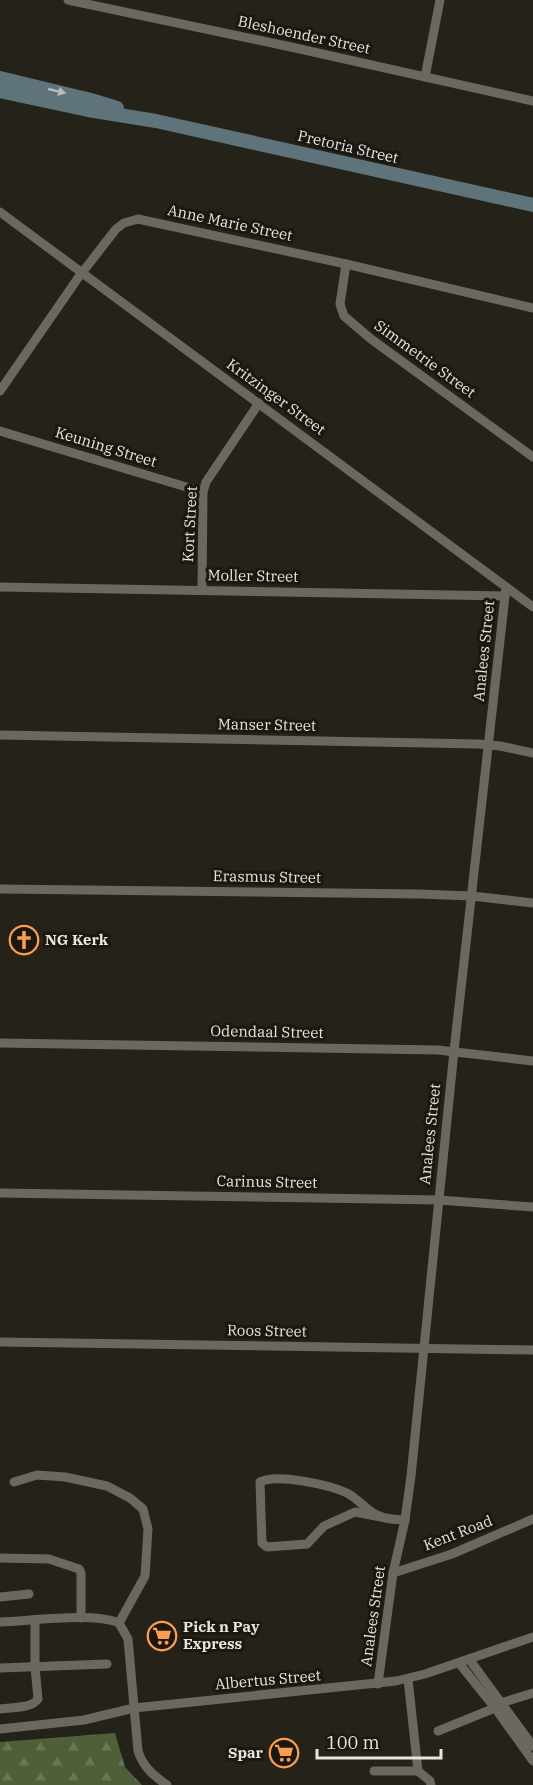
<svg xmlns="http://www.w3.org/2000/svg" width="533" height="1785" font-family="'IBM Plex Serif',serif">
	<style>
		.forest { fill: url(#forest-firs) }
		.lines { fill: none; stroke-linecap: round; stroke-linejoin: round }
		.street { stroke: #6b685f; stroke-width: 9 }
		.secondary { stroke: #5e737a; stroke-width: 14 }
		.oneway { fill: #b7bdbc }
		.labels { text-anchor: middle; stroke-width: 6; stroke-linejoin: round; paint-order: stroke }
		.street-label { font-size: 15px; fill: #e7e5e0; stroke: #1b1811 }
		.poi-label { font-size: 15px; font-weight: bold; fill: #e7e5e0; stroke: #1b1811; text-anchor: start }
	</style>
	<defs>
		<pattern id="forest-firs" width="22" height="20" patternUnits="userSpaceOnUse" patternTransform="scale(1.5)"><rect width="22" height="20" fill="#4f5f39"/><path d="M5 1l3.5 6h-7zM16 11l3.5 6h-7z" fill="#687655"/></pattern>
	</defs>
	<rect width="100%" height="100%" fill="#25221a"/>
	<path class="forest" d="M 115,1733 L 125,1767 L 142,1785 L 0,1785 L 0,1742 Z"/>
	<g class="lines">
		<g class="street">
			<path d="M 68,0 L 291,47 L 533,101"/>
			<path d="M 425,77 L 440,0"/>
			<path d="M 0,212 L 533,607"/>
			<path d="M 346,264 L 340,304 L 344,316 L 371,339 L 533,457"/>
			<path d="M 0,391 L 78,278 L 116,229 L 124,223 L 138,219 L 346,264 L 533,308"/>
			<path d="M 0,431 L 203,492"/>
			<path d="M 0,587 L 505,596"/>
			<path d="M 202,590 L 203,492 L 206,482 L 259,403"/>
			<path d="M 0,735 L 479,744 L 500,746 L 533,753"/>
			<path d="M 0,889 L 419,894 L 472,896 L 533,903"/>
			<path d="M 0,1043 L 438,1050 L 533,1061"/>
			<path d="M 0,1193 L 439,1200 L 533,1207"/>
			<path d="M 0,1342 L 533,1350"/>
			<path d="M 14,1482 L 37,1475 L 65,1477 L 107,1486 L 130,1498 L 143,1509 L 148,1529 L 145,1576 L 119,1623"/>
			<path d="M 381,1517 L 355,1512 L 324,1526 L 307,1544 L 267,1547 L 262,1543 L 260,1482 C 276,1473 330,1485 347,1493 C 359,1499 369,1514 382,1517 C 389,1520 398,1519 405,1520"/>
			<path d="M 0,1558 L 49,1559 L 79,1569 L 81,1573 L 81,1618"/>
			<path d="M 393,1573 L 452,1554 L 533,1519"/>
			<path d="M 0,1597 L 29,1594"/>
			<path d="M 0,1622 C 31,1621 93,1612 119,1623 L 128,1639 L 138,1751 C 143,1767 154,1776 167,1785"/>
			<path d="M 469,1659 L 533,1746"/>
			<path d="M 459,1663 L 495,1708 L 533,1761"/>
			<path d="M 0,1668 L 107,1664"/>
			<path d="M 378,1684 L 393,1573 L 405,1520 L 411,1476 L 454,1051 L 506,587"/>
			<path d="M 501,1703 L 533,1693"/>
			<path d="M 0,1709 C 12,1707 31,1709 38,1699 L 35,1667 L 35,1620"/>
			<path d="M 0,1729 L 84,1720 L 134,1708 L 396,1681 L 425,1674 L 533,1637"/>
			<path d="M 438,1731 L 495,1708"/>
			<path d="M 374,1771 L 418,1771 L 408,1679"/>
			<path d="M 418,1771 L 430,1781 L 431,1785"/>
		</g>
		<g class="secondary">
			<path d="M 0,78 L 91,100 L 117,108"/>
			<path d="M 0,91 L 88,110 L 156,121 L 533,205"/>
		</g>
	</g>
	<defs><path id="oneway-solid" d="M-6-.8H1V-3.2L6.5 0L1 3.2V.8H-6Z" transform="scale(1.5)"/></defs>
	<use class="oneway" href="#oneway-solid" transform="translate(57 91) rotate(13)"/>
	<defs>
		<g id="church-ring" transform="scale(1.5)"><circle r="9.5" fill="#1b1811" stroke="#fb9e50" stroke-width="1.5"/><path d="M-1.2-6h2.4v3.5h3.3v2.4h-3.3V6h-2.4V-.1h-3.3v-2.4h3.3Z" fill="#fb9e50"/></g>
		<g id="supermarket-ring" transform="scale(1.5)"><circle r="9.5" fill="#1b1811" stroke="#fb9e50" stroke-width="1.5"/><path d="M-6-5.5h2.5l.6 2H6L4.5 2H-2.5L-4.4-4H-6ZM-1.5 3.2a1.3 1.3 0 1 0 .1 0ZM3 3.2a1.3 1.3 0 1 0 .1 0Z" fill="#fb9e50"/></g>
	</defs>
	<g fill-rule="evenodd">
		<use href="#church-ring" x="24" y="940"/>
		<use href="#supermarket-ring" x="162" y="1636"/>
		<use href="#supermarket-ring" x="284" y="1753"/>
	</g>
	<g class="labels">
		<g class="street-label">
			<text transform="translate(304 35) rotate(12)" y="5">Bleshoender Street</text>
			<text transform="translate(348 147) rotate(13)" y="5">Pretoria Street</text>
			<text transform="translate(230 223) rotate(12)" y="5">Anne Marie Street</text>
			<text transform="translate(425 359) rotate(36)" y="5">Simmetrie Street</text>
			<text transform="translate(276 397) rotate(36)" y="5">Kritzinger Street</text>
			<text transform="translate(106 447) rotate(17)" y="5">Keuning Street</text>
			<text transform="translate(190 524) rotate(-87)" y="5">Kort Street</text>
			<text transform="translate(253 576) rotate(1)" y="5">Moller Street</text>
			<text transform="translate(484 651) rotate(-84)" y="5">Analees Street</text>
			<text transform="translate(267 725) rotate(1)" y="5">Manser Street</text>
			<text transform="translate(267 877) rotate(1)" y="5">Erasmus Street</text>
			<text transform="translate(267 1032) rotate(1)" y="5">Odendaal Street</text>
			<text transform="translate(430 1134) rotate(-84)" y="5">Analees Street</text>
			<text transform="translate(267 1182) rotate(1)" y="5">Carinus Street</text>
			<text transform="translate(267 1331) rotate(1)" y="5">Roos Street</text>
			<text transform="translate(458 1533) rotate(-21)" y="5">Kent Road</text>
			<text transform="translate(373 1616) rotate(-82)" y="5">Analees Street</text>
			<text transform="translate(268 1680) rotate(-5)" y="5">Albertus Street</text>
		</g>
		<g class="poi-label">
			<text x="45" y="945">NG Kerk</text>
			<text x="183" y="1632">Pick n Pay<tspan x="183" dy="17">Express</tspan></text>
			<text x="263" y="1758" text-anchor="end">Spar</text>
		</g>
	</g>
	<path d="M317 1749v9h124v-9" fill="none" stroke="#e7e5e0" stroke-width="3"/>
	<text x="326" y="1749" font-size="18" fill="#e7e5e0" stroke="#1b1811" stroke-width="4.5" paint-order="stroke">100 m</text>
</svg>
